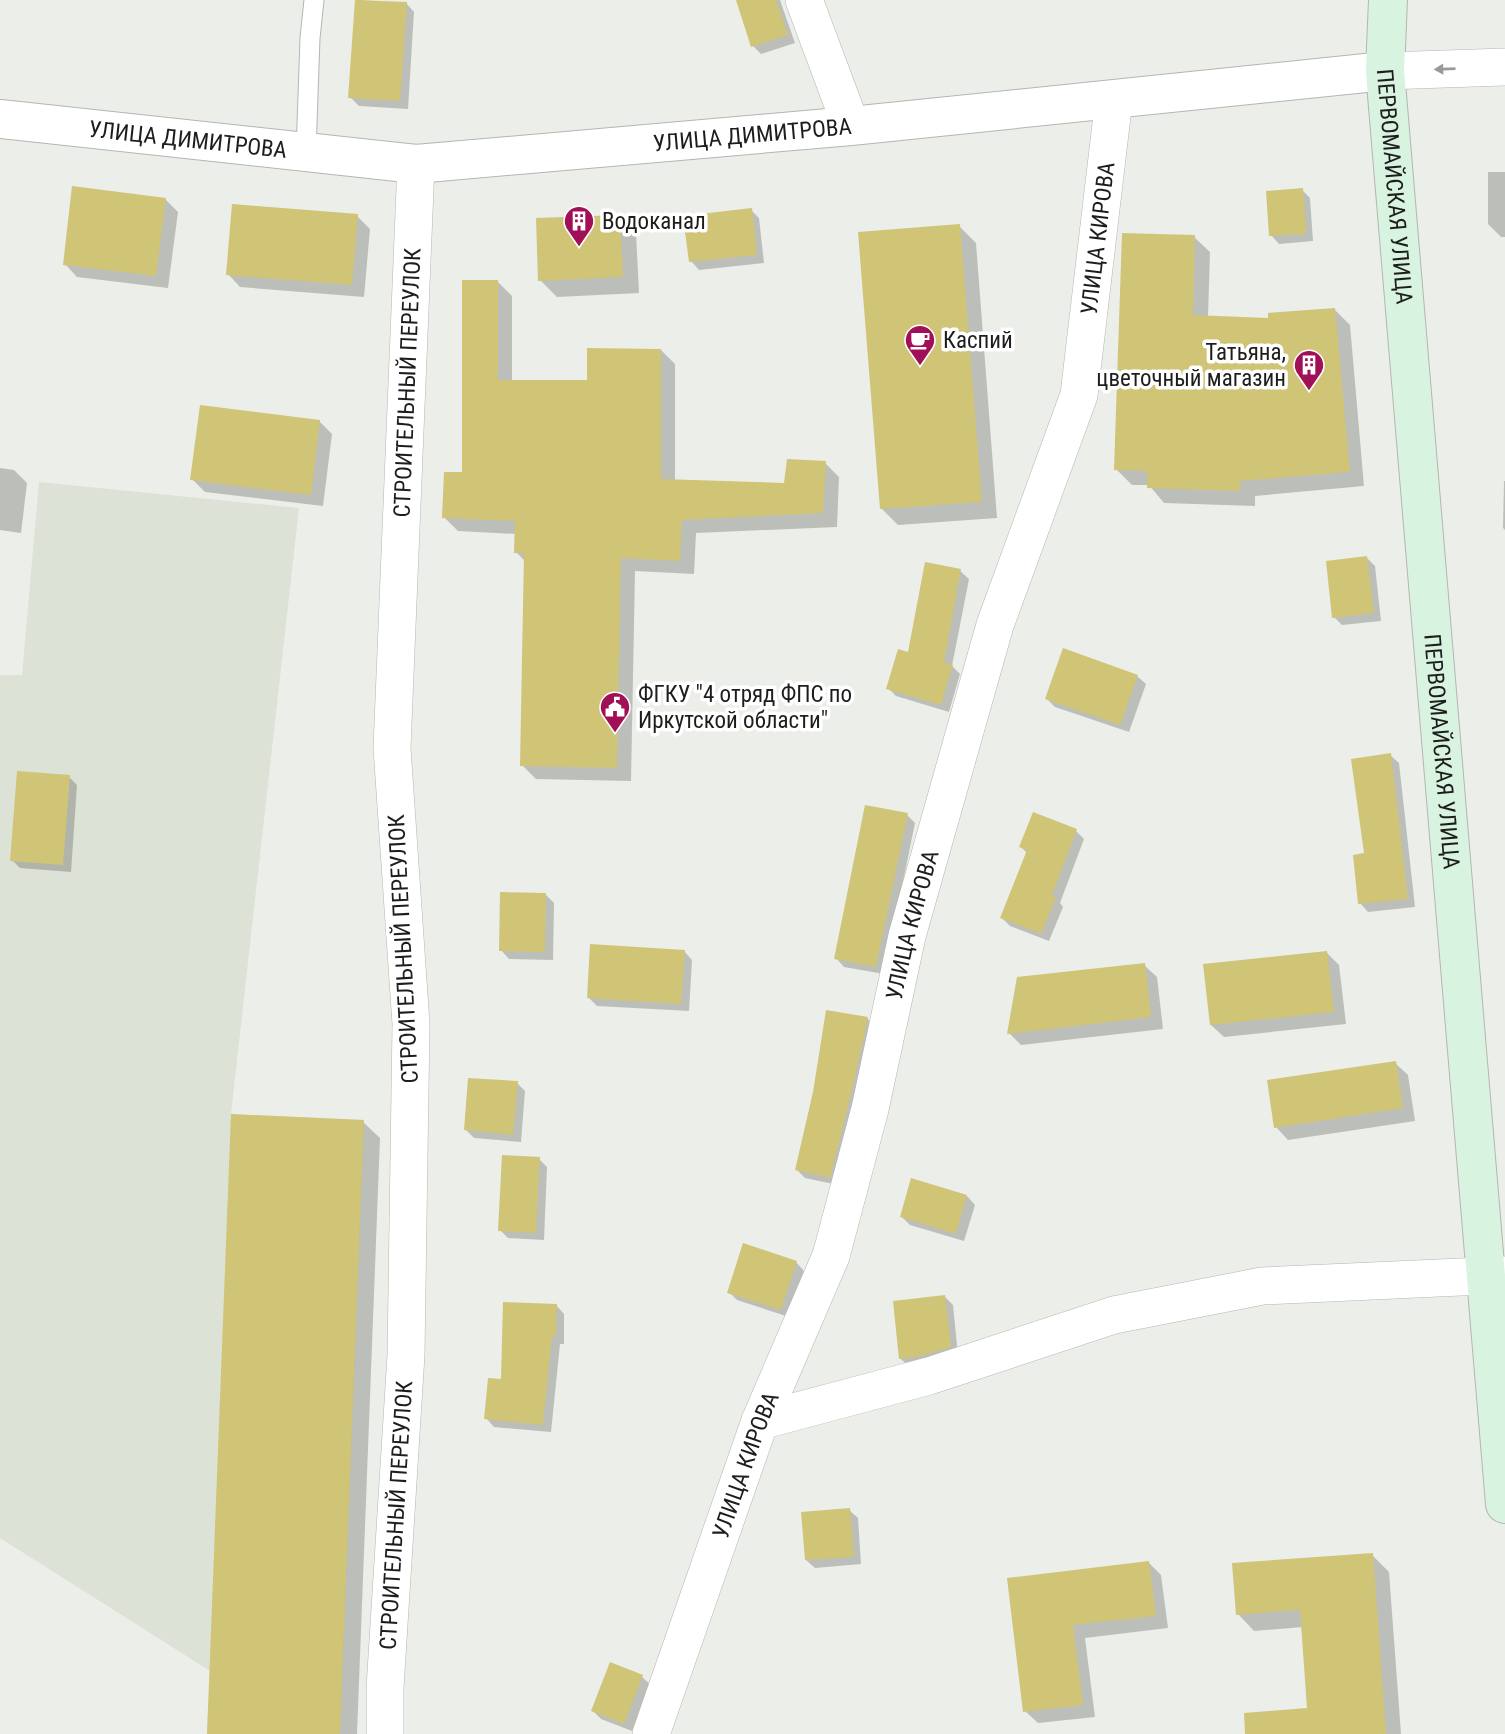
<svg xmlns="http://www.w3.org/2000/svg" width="1505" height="1734" font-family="'Roboto Condensed',sans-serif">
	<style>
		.built { fill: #dde2d6 }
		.shadow { fill: #0003 }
		.building { fill: #d0c477 }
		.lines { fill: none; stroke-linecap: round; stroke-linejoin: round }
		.service-casing { stroke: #b4b6b2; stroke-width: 21 }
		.minor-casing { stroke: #b4b6b2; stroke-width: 38 }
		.tertiary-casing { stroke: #b4b6b2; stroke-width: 40 }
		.secondary-casing { stroke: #b4b6b2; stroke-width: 40 }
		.service { stroke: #fff; stroke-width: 19 }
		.minor { stroke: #fff; stroke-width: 37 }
		.tertiary { stroke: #fff; stroke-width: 38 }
		.secondary { stroke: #d8f3df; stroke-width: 38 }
		.oneway { fill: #999 }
		.labels { text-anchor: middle; stroke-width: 7; stroke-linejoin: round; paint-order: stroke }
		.street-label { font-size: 23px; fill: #1d1d1c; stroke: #fff }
		.poi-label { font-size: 23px; fill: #1d1d1c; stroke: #fff; text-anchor: start }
	</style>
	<rect width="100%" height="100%" fill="#eceee9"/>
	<path class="built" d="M 39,482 L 299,508 L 231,1114 L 364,1120 L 340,1734 L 207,1734 L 210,1671 L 0,1538 L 0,675 L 22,675 Z"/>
	<g class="shadow">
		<path d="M 357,0 L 406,3 L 414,12 L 408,109 L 359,106 L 350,97 Z"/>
		<path d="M 737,0 L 780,0 L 795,43 L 761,54 L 753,46 Z"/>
		<path d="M 1488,172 L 1505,172 L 1505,237 L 1501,237 L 1488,224 Z"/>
		<path d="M 1302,190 L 1310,198 L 1313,241 L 1279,244 L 1271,235 Z"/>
		<path d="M 165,199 L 178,212 L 168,288 L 77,277 L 65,264 Z"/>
		<path d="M 751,210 L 759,218 L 764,263 L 699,270 L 691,261 Z"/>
		<path d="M 357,216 L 370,229 L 364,297 L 240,287 L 228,274 Z"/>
		<path d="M 619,217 L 636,233 L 639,293 L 557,297 L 540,280 Z"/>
		<path d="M 959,226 L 976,243 L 997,518 L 898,525 L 881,508 Z"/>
		<path d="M 1194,237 L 1210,252 L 1208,317 L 1270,320 L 1335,310 L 1350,325 L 1364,486 L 1255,496 L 1255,506 L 1164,503 L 1149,485 L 1132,485 L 1116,469 Z"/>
		<path d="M 498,282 L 512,296 L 512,382 L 589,382 L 661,350 L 675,364 L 675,481 L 786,485 L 825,463 L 839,477 L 837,527 L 696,533 L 694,574 L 635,571 L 631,781 L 536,779 L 522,765 L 526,562 L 516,552 L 517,534 L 458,531 L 444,517 L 464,474 Z"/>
		<path d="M 319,421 L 332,434 L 323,506 L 205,492 L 192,479 Z"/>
		<path d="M 0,468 L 14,470 L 27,483 L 21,533 L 0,530 Z"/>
		<path d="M 1504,481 L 1505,481 L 1505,530 L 1503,528 Z"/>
		<path d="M 1367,558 L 1375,566 L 1381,621 L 1342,625 L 1334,617 Z"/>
		<path d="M 960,571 L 969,579 L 952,666 L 960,674 L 949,712 L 896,696 L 888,688 Z"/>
		<path d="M 1137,676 L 1146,684 L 1129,732 L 1055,707 L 1047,699 Z"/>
		<path d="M 1390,755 L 1399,763 L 1415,907 L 1368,912 L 1360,903 L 1366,855 Z"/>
		<path d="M 69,777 L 77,785 L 71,872 L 20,868 L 12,860 Z"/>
		<path d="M 907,815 L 915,823 L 884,974 L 844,967 L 836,958 Z"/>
		<path d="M 1076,831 L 1084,839 L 1060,903 L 1063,907 L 1049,941 L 1010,926 L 1002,918 L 1027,853 L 1021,847 Z"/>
		<path d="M 546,895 L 554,903 L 553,960 L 509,959 L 501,950 Z"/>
		<path d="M 684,951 L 692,960 L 689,1011 L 597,1006 L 589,998 Z"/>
		<path d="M 1327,953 L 1339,965 L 1346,1024 L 1224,1037 L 1211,1025 Z"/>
		<path d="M 1144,965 L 1157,977 L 1163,1029 L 1021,1045 L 1009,1033 Z"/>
		<path d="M 867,1018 L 875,1027 L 838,1185 L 805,1178 L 797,1170 Z"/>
		<path d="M 1395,1063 L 1408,1075 L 1415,1121 L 1288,1140 L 1276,1127 Z"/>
		<path d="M 517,1083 L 525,1091 L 521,1142 L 474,1138 L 466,1130 Z"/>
		<path d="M 363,1122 L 380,1138 L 357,1734 L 209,1734 Z"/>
		<path d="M 539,1159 L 547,1167 L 544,1240 L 508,1238 L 500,1230 Z"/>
		<path d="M 967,1196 L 975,1205 L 964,1241 L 910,1225 L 902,1217 Z"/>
		<path d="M 796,1262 L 804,1271 L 789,1317 L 737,1300 L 729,1292 Z"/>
		<path d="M 945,1297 L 953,1305 L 958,1355 L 909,1367 L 901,1359 Z"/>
		<path d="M 556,1305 L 564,1314 L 564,1344 L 560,1344 L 551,1432 L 494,1427 L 486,1418 L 502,1381 Z"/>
		<path d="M 849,1510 L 858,1518 L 861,1564 L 815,1568 L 806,1560 Z"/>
		<path d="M 1372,1555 L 1389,1572 L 1401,1734 L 1246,1734 L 1309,1710 L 1303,1627 L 1254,1631 L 1238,1614 Z"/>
		<path d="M 1149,1563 L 1161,1575 L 1168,1628 L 1085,1638 L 1095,1717 L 1038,1723 L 1025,1711 L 1009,1580 Z"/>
		<path d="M 611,1665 L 642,1677 L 651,1685 L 632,1731 L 601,1719 L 593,1711 Z"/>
	</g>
	<g class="building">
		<path d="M 355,0 L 407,2 L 400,101 L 348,98 Z"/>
		<path d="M 736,0 L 776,0 L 788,35 L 751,47 Z"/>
		<path d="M 72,186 L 166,198 L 156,276 L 63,265 Z"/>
		<path d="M 1303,188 L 1306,234 L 1269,236 L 1266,191 Z"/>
		<path d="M 232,204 L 358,214 L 352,285 L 226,275 Z"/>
		<path d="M 752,208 L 757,255 L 689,262 L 683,216 Z"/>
		<path d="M 620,215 L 623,277 L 538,281 L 536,218 Z"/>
		<path d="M 960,224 L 982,502 L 880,509 L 858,232 Z"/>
		<path d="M 1122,233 L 1195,235 L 1193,315 L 1268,318 L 1268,313 L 1335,308 L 1350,472 L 1240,481 L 1240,491 L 1147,488 L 1147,471 L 1114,470 Z"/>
		<path d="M 462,280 L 498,280 L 498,380 L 587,380 L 587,348 L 661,349 L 661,479 L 784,483 L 787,459 L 826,461 L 823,513 L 682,520 L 680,561 L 621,558 L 617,768 L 520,766 L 524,553 L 514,553 L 515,521 L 442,518 L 444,472 L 462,472 Z"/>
		<path d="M 200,405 L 320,420 L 311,495 L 190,480 Z"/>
		<path d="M 1367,556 L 1374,613 L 1332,618 L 1326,561 Z"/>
		<path d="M 925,562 L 961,569 L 944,662 L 953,665 L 941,705 L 886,689 L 898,649 L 908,652 Z"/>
		<path d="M 1063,648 L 1138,675 L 1120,725 L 1045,699 Z"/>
		<path d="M 1391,753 L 1408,899 L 1358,904 L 1353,855 L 1364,853 L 1351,759 Z"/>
		<path d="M 17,771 L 70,775 L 63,865 L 10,861 Z"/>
		<path d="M 865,805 L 908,813 L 876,967 L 834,959 Z"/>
		<path d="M 1033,812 L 1077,829 L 1052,895 L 1056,897 L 1041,934 L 1000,918 L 1027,850 L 1019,847 Z"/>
		<path d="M 500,892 L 546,893 L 545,952 L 499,951 Z"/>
		<path d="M 590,944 L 685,950 L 681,1004 L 587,998 Z"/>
		<path d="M 1327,951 L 1334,1012 L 1210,1025 L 1203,964 Z"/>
		<path d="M 1145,963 L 1151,1017 L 1007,1034 L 1017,977 Z"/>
		<path d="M 826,1010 L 868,1017 L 853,1086 L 830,1178 L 795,1170 L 813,1092 Z"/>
		<path d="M 1396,1061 L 1403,1108 L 1274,1128 L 1267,1080 Z"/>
		<path d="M 468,1078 L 518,1081 L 513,1135 L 464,1130 Z"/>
		<path d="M 231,1114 L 364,1120 L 340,1734 L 207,1734 Z"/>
		<path d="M 502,1155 L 540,1157 L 536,1233 L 498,1231 Z"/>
		<path d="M 911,1178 L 967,1195 L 956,1234 L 900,1217 Z"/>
		<path d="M 743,1243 L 797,1261 L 781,1310 L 727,1293 Z"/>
		<path d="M 945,1295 L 951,1347 L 917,1357 L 899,1359 L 893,1301 Z"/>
		<path d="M 503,1302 L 557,1304 L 556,1336 L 552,1336 L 543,1425 L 484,1419 L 488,1378 L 501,1379 Z"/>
		<path d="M 850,1508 L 854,1557 L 805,1560 L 801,1512 Z"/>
		<path d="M 1373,1553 L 1386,1734 L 1245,1734 L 1244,1713 L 1307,1708 L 1300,1610 L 1236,1615 L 1232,1563 Z"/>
		<path d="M 1149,1561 L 1156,1616 L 1073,1625 L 1083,1705 L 1023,1712 L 1007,1578 Z"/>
		<path d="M 610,1662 L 643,1675 L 624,1724 L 591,1711 Z"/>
	</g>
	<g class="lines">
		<g class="service-casing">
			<path id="service" d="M 306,153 L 310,38 L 314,0"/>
		</g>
		<g class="minor-casing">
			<g id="minor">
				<path d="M 804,0 L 851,126"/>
				<path d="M 1385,71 L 1505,67"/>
				<path d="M 760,1421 L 929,1376 L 1114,1315 L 1262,1286 L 1505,1275"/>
				<path id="s1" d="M 385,1734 L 385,1688 L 406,1355 L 411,1024 L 392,748 L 416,164"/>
				<path id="s2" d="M 651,1734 L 760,1421 L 831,1256 L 870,1109 L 907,936 L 995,625 L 1079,395 L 1114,99"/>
			</g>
		</g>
		<g class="tertiary-casing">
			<g id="tertiary">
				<path id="s3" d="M 0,119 L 416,164 L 851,126 L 1385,71"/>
			</g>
		</g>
		<g class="secondary-casing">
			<g id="secondary">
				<path id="s4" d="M 1388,0 L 1385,71 L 1505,1504"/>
			</g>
		</g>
		<use href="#service" class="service"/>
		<use href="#minor" class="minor"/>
		<use href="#tertiary" class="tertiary"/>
		<use href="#secondary" class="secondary"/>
	</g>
	<defs><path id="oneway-solid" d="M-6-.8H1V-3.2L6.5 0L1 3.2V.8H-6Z" transform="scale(1.75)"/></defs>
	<use class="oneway" href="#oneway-solid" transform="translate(1445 69) rotate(178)"/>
	<defs>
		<g id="building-pin" transform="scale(1.575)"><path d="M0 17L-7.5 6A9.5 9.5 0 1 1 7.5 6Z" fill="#a10f56" stroke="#fff"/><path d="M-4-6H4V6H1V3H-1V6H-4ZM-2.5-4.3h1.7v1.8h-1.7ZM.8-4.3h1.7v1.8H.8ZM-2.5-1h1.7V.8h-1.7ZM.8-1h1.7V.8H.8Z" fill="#fff"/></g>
		<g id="cafe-pin" transform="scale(1.575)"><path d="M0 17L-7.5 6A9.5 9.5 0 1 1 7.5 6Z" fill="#a10f56" stroke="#fff"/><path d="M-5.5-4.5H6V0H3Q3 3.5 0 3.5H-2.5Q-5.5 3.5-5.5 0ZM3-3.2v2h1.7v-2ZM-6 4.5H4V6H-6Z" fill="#fff"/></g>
		<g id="civic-pin" transform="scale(1.575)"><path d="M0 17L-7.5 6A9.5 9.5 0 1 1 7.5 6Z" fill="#a10f56" stroke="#fff"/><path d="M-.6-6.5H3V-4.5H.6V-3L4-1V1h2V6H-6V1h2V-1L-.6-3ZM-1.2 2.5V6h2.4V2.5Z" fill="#fff"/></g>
	</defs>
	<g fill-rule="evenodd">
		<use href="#building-pin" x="579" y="221"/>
		<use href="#cafe-pin" x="920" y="340"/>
		<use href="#building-pin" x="1309" y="365"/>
		<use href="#civic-pin" x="615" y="707"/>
	</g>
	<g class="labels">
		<g class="street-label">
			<text dy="8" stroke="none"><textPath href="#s3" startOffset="756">УЛИЦА ДИМИТРОВА</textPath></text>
			<text dy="8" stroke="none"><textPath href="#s3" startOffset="189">УЛИЦА ДИМИТРОВА</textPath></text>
			<text dy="8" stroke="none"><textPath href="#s4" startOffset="187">ПЕРВОМАЙСКАЯ УЛИЦА</textPath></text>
			<text dy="8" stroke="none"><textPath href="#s2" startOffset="1566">УЛИЦА КИРОВА</textPath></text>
			<text dy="8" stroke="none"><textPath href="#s1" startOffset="1353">СТРОИТЕЛЬНЫЙ ПЕРЕУЛОК</textPath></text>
			<text dy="8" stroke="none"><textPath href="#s4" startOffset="754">ПЕРВОМАЙСКАЯ УЛИЦА</textPath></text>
			<text dy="8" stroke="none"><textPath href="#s2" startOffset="852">УЛИЦА КИРОВА</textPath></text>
			<text transform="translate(403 949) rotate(-93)" y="8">СТРОИТЕЛЬНЫЙ ПЕРЕУЛОК</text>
			<text dy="8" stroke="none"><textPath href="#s2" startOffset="285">УЛИЦА КИРОВА</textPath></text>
			<text dy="8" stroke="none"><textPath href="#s1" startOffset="219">СТРОИТЕЛЬНЫЙ ПЕРЕУЛОК</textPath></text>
		</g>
		<g class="poi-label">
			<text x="602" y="229">Водоканал</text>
			<text x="943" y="348">Каспий</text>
			<text x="1286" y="360" text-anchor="end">Татьяна,<tspan x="1286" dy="26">цветочный магазин</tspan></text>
			<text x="638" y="702">ФГКУ "4 отряд ФПС по<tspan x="638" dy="26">Иркутской области"</tspan></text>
		</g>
	</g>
</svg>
